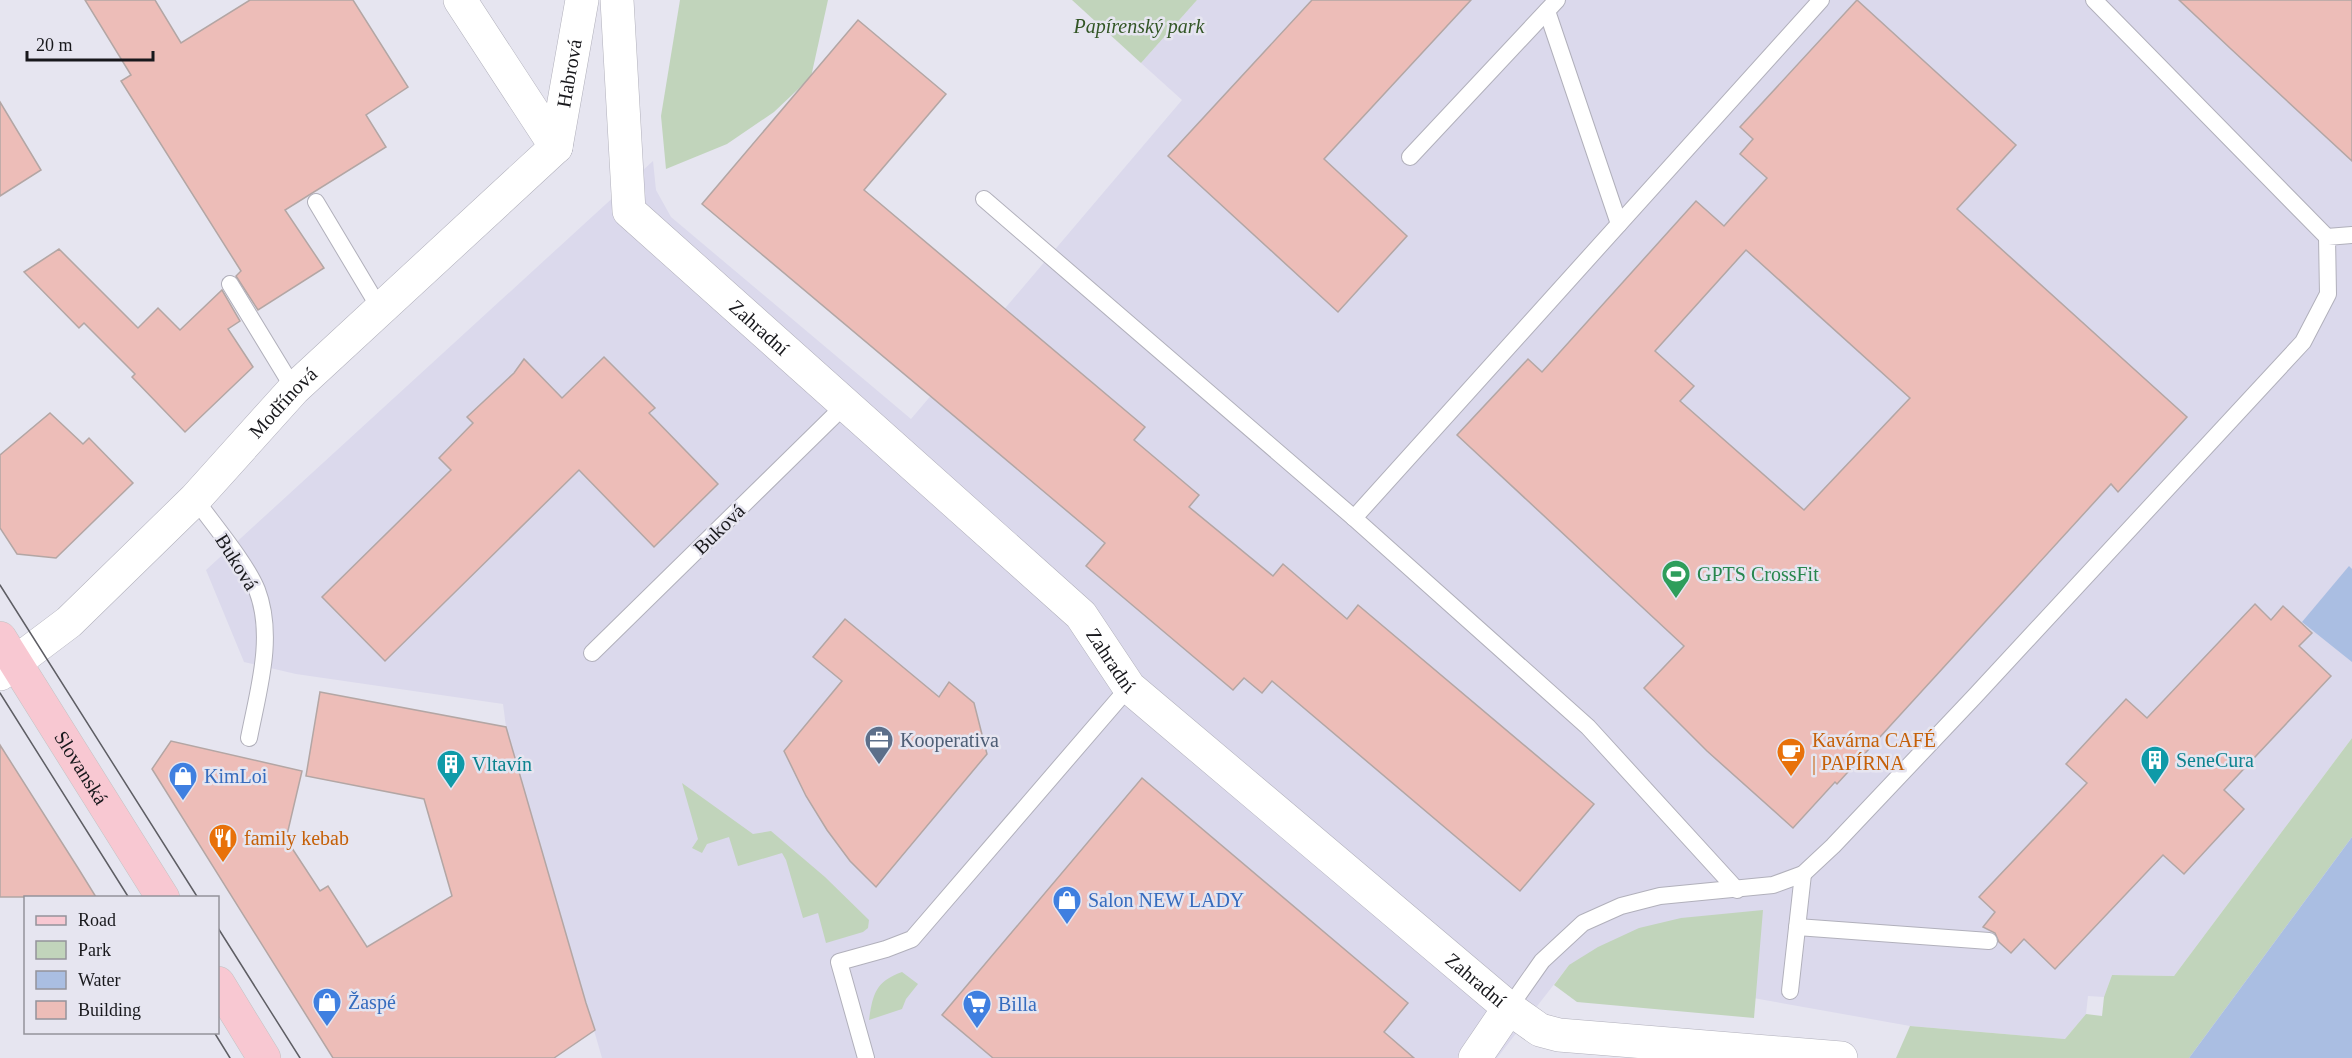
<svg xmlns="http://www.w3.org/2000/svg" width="2352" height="1058" font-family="'Times New Roman',serif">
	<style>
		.built { fill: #dbd9ec }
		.green { fill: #c1d4bb }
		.water { fill: #aabee2 }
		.building { fill: #edbdb8; stroke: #b3a6a4; stroke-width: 1.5; fill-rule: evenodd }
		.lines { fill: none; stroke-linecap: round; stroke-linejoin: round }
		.lane-casing { stroke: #b1b0bb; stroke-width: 18 }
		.street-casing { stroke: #b1b0bb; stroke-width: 34 }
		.primary-casing { stroke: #c3c3c4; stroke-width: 34 }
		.lane { stroke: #fff; stroke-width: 16 }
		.street { stroke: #fff; stroke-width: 33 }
		.primary { stroke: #f8c8d2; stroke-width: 33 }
		.tram { stroke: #5e5e64; stroke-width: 1.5 }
		.labels { text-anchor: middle; stroke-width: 5; stroke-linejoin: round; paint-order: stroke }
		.park-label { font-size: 20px; font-style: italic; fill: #335626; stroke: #e6e5f0 }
		.street-label { font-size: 20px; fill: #18181c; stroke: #e6e5f0 }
		.leisure-label { font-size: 20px; fill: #27864d; stroke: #e6e5f0; text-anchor: start }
		.service-label { font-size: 20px; fill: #4e5e75; stroke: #e6e5f0; text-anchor: start }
		.food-label { font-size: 20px; fill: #c56008; stroke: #e6e5f0; text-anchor: start }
		.culture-label { font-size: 20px; fill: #0d838f; stroke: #e6e5f0; text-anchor: start }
		.shop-label { font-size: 20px; fill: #366cbe; stroke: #e6e5f0; text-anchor: start }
	</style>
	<rect width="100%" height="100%" fill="#e6e5f0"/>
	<path class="built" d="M 1197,0 L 2352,0 L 2352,738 L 2174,976 L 2112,975 L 2104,997 L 2088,996 L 2086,1014 L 2065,1039 L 1910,1026 L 1569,965 L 1497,1058 L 602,1058 L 506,727 L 503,704 L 296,674 L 244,662 L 206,570 L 653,161 L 656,190 L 671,217 L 911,419 L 1182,100 L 1141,63 Z"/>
	<g class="green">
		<path d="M 680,0 L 828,0 L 811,77 L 774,112 L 727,144 L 666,169 L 661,116 Z"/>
		<path d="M 1072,0 L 1197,0 L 1141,63 Z"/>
		<path d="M 2352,738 L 2352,837 L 2189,1058 L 1896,1058 L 1910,1026 L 2065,1039 L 2086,1014 L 2102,1016 L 2104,997 L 2112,975 L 2174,976 Z"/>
		<path d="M 682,783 L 753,834 L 771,831 L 825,877 L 869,920 L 868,928 L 863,932 L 826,943 L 818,913 L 803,918 L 786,860 L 782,853 L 738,866 L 729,837 L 707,844 L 702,853 L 692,848 L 698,839 Z"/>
		<path d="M 1763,910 L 1754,1018 L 1577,1002 L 1554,985 L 1569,965 L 1598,947 L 1639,928 L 1681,918 Z"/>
		<path d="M 902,972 L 918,984 L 906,999 L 902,1009 L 869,1020 C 873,994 875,982 902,972 Z"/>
	</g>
	<g class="water">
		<path d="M 2349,566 L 2352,569 L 2352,662 L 2302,622 Z"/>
		<path d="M 2352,837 L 2352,1058 L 2189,1058 Z"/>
	</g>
	<g class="building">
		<path d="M 85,0 L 155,0 L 181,43 L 250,0 L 353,0 L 408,87 L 366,115 L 386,147 L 285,210 L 324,268 L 258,310 L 236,276 L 241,271 L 121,81 L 131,75 Z"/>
		<path d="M 1312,0 L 1471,0 L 1324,159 L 1407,236 L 1338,312 L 1168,156 Z"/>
		<path d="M 1857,0 L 2016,145 L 1957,209 L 2187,417 L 2118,492 L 2111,484 L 1837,784 L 1835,782 L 1793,828 L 1707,751 L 1644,688 L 1684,646 L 1457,435 L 1528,359 L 1542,372 L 1696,201 L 1724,226 L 1767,178 L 1740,154 L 1753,139 L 1740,127 ZM 1746,250 L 1910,398 L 1804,510 L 1680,401 L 1694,386 L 1655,351 Z"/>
		<path d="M 2179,0 L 2352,0 L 2352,161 L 2231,49 Z"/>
		<path d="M 858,20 L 946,94 L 864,190 L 1145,427 L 1134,440 L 1199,495 L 1189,507 L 1273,576 L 1283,564 L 1347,619 L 1358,605 L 1594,804 L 1520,891 L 1272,681 L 1262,693 L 1244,678 L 1233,690 L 1086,566 L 1105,543 L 702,204 Z"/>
		<path d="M 0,102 L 41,170 L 0,196 Z"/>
		<path d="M 59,249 L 138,328 L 158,308 L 180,330 L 222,290 L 240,321 L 228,329 L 253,367 L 185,432 L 132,377 L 135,374 L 84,323 L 79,328 L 24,272 Z"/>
		<path d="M 604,357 L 655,408 L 649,413 L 718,484 L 654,547 L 579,470 L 385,661 L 322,597 L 451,470 L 439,458 L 473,423 L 467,417 L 514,373 L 524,359 L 562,398 Z"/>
		<path d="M 50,413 L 83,444 L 89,438 L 133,483 L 56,558 L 17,554 L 0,528 L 0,455 Z"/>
		<path d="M 2255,604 L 2271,620 L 2283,606 L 2312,633 L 2299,646 L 2331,676 L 2224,790 L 2244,809 L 2184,874 L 2163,855 L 2055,969 L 2024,939 L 2011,953 L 1999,942 L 1995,933 L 1983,927 L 1995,912 L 1979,897 L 2087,783 L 2066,764 L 2126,699 L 2147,718 Z"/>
		<path d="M 845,619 L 939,697 L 949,682 L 974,703 L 987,754 L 876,887 L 850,861 L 827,830 L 806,796 L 784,751 L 842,681 L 813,657 Z"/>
		<path d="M 320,692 L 506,727 L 586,1003 L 595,1030 L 554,1058 L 333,1058 L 152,769 L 171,741 L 302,771 L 286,839 L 320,891 L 328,886 L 367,947 L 452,896 L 424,799 L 306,776 Z"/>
		<path d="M 0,745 L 78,868 L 96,897 L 0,897 Z"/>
		<path d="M 1142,778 L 1408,1003 L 1384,1032 L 1414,1058 L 993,1058 L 942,1015 Z"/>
	</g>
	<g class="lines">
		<g class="lane-casing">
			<g id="lane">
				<path d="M 2094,0 L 2327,237"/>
				<path d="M 1547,11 L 1619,224"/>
				<path d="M 1410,157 L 1557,0"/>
				<path d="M 984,199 L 1354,518 L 1588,727 L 1737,890"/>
				<path d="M 316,202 L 380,309"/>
				<path d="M 230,284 L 294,389"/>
				<path d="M 195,499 C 213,524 246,563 257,590 C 275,637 258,691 249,738"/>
				<path d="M 1354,518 L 1821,0"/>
				<path d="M 592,653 L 845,405"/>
				<path d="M 1797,927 L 1989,941"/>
				<path d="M 1790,991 L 1803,874"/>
				<path d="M 1509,1008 L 1542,961 L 1583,923 L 1621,906 L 1660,896 L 1773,885 L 1803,874 L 1833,846 L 1975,696 L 2303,342 L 2328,294 L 2327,237 L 2352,235"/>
				<path d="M 866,1058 L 839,962 L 886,949 L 912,939 L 1129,687"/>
			</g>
		</g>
		<g class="street-casing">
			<g id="street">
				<path d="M 460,0 L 556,147 L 557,136"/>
				<path id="s1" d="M 617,0 L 629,211 L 1081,615 L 1129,687 L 1509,1008 L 1540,1030 L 1559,1035 L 1841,1058"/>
				<path id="s2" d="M 0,674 L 69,622 L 195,499 L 294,389 L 556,147 L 582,0"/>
				<path d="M 1475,1058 L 1509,1008"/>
			</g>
		</g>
		<g class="primary-casing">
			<g id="primary">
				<path id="s3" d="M 0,638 L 163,898"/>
				<path d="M 218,983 L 264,1058"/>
			</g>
		</g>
		<use href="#lane" class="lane"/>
		<use href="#street" class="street"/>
		<use href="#primary" class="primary"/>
		<g class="tram">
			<path d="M 0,585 L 198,898"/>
			<path d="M 0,693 L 129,898"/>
			<path d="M 218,928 L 300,1058"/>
			<path d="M 214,1032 L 230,1058"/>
		</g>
	</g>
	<defs>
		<g id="stadium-pin" transform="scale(1.5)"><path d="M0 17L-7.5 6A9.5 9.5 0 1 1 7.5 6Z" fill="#2e9e5b" stroke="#e6e5f0"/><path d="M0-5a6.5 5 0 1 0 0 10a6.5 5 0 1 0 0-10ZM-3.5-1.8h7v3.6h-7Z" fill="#fff"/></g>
		<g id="office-pin" transform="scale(1.5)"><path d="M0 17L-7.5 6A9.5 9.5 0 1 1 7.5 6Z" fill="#5c6f8a" stroke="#e6e5f0"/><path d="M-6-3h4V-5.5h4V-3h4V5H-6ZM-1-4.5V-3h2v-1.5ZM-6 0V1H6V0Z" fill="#fff"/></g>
		<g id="cafe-pin" transform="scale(1.5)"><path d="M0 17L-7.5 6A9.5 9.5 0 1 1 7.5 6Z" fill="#e8710a" stroke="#e6e5f0"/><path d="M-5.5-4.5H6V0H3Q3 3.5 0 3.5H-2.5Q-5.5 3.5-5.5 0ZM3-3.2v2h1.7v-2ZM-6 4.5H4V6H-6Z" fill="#fff"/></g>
		<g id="building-pin" transform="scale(1.5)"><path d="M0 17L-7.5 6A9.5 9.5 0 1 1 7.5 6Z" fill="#0f9aa8" stroke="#e6e5f0"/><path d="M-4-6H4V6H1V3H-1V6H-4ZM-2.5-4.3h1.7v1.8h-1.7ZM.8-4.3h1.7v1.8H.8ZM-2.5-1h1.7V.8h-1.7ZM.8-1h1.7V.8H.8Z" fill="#fff"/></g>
		<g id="shop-pin" transform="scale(1.5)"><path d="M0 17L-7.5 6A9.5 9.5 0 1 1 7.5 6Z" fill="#3f7fe0" stroke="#e6e5f0"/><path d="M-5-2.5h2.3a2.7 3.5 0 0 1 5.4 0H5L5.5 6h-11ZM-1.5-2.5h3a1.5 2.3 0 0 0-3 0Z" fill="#fff"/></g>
		<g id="restaurant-pin" transform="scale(1.5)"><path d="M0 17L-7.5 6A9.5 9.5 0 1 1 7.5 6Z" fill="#e8710a" stroke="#e6e5f0"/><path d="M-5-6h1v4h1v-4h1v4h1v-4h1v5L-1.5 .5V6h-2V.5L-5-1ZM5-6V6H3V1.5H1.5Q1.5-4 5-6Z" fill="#fff"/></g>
		<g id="supermarket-pin" transform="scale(1.5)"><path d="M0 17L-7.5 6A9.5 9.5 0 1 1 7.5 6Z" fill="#3f7fe0" stroke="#e6e5f0"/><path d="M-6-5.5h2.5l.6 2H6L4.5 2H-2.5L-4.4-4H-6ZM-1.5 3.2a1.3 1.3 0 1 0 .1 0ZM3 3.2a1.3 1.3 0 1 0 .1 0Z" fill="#fff"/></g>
	</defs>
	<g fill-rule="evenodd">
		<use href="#stadium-pin" x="1676" y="574"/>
		<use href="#office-pin" x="879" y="740"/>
		<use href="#cafe-pin" x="1791" y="752"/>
		<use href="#building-pin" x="2155" y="760"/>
		<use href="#building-pin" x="451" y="764"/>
		<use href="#shop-pin" x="183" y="776"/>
		<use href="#restaurant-pin" x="223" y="838"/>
		<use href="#shop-pin" x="1067" y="900"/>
		<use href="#shop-pin" x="327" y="1002"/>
		<use href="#supermarket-pin" x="977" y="1004"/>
	</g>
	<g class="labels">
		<g class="park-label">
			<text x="1139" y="33">Papírenský park</text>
		</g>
		<g class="street-label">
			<text dy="7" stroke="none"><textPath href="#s2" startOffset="842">Habrová</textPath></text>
			<text dy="7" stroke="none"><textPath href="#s1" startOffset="386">Zahradní</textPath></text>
			<text dy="7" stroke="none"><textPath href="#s2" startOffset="393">Modřínová</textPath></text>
			<text transform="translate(719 529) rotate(-44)" y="7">Buková</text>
			<text transform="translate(237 562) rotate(58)" y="7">Buková</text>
			<text dy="7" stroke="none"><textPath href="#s1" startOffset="872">Zahradní</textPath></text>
			<text dy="7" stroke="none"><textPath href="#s3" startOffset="153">Slovanská</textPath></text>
			<text dy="7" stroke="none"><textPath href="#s1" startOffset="1358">Zahradní</textPath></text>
		</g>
		<g class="leisure-label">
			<text x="1697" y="581">GPTS CrossFit</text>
		</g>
		<g class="service-label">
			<text x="900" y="747">Kooperativa</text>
		</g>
		<g class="food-label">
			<text x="1812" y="747">Kavárna CAFÉ<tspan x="1812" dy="23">| PAPÍRNA</tspan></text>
			<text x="244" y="845">family kebab</text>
		</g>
		<g class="culture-label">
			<text x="2176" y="767">SeneCura</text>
			<text x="472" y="771">Vltavín</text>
		</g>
		<g class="shop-label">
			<text x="204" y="783">KimLoi</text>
			<text x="1088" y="907">Salon NEW LADY</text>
			<text x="348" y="1009">Žaspé</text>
			<text x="998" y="1011">Billa</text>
		</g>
	</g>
	<rect x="24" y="896" width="195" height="138" fill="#e6e5f0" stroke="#94939b" stroke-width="1.5"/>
	<rect x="36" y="916" width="30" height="9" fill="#f8c8d2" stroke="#94939b" stroke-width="1.5"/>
	<text x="78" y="926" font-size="18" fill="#18181c">Road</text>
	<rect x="36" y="941" width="30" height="18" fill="#c1d4bb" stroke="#94939b" stroke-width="1.5"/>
	<text x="78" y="956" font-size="18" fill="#18181c">Park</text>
	<rect x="36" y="971" width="30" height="18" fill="#aabee2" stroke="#94939b" stroke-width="1.5"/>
	<text x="78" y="986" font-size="18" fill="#18181c">Water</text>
	<rect x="36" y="1001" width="30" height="18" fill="#edbdb8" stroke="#94939b" stroke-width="1.5"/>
	<text x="78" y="1016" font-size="18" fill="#18181c">Building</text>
	<path d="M27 51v9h126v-9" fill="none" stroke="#18181c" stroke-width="3"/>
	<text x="36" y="51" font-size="18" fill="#18181c" stroke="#e6e5f0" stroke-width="4.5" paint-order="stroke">20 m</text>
</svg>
